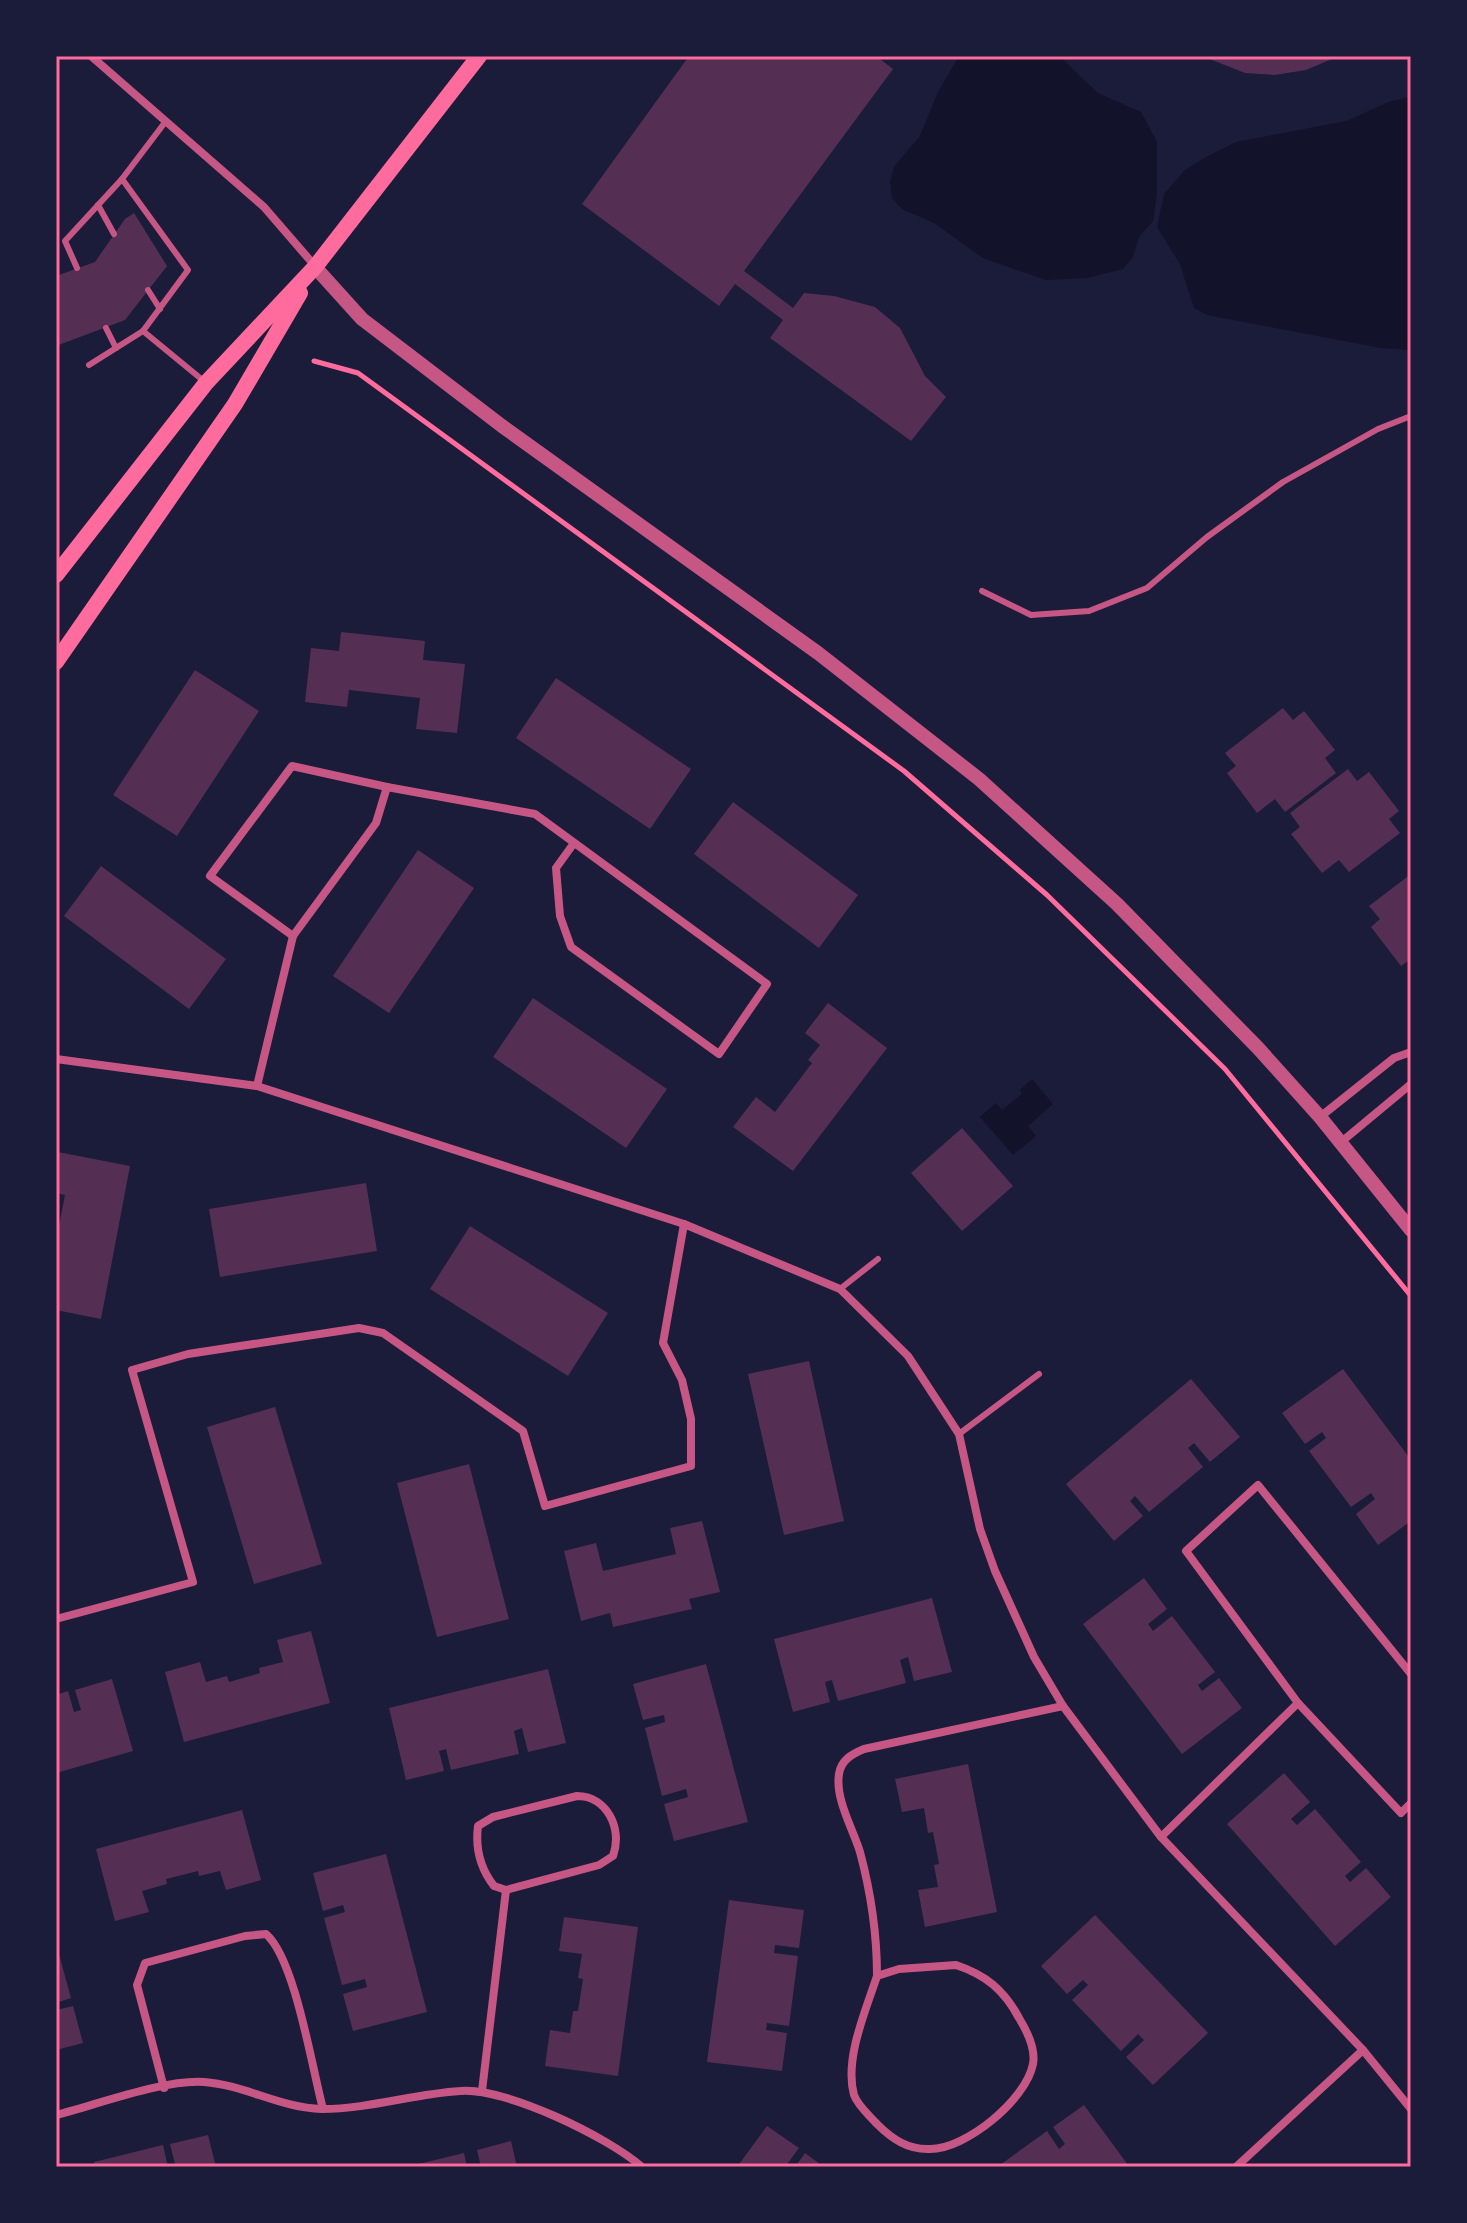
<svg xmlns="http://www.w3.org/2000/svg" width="1467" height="2223" font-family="Figtree,sans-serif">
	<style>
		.water { fill: #12122b }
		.building { fill: #542f53 }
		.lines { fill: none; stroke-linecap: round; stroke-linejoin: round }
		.path { stroke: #ff6b9d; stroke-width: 5 }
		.service { stroke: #c65784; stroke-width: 6 }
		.minor { stroke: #c65784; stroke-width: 8 }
		.tertiary { stroke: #c65784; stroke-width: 14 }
		.secondary { stroke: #ff6b9d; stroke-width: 16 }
		.neatline { fill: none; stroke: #ff6b9d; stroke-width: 3 }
	</style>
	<rect width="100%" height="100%" fill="#1b1b3a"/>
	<g class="water">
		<path d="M 959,56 L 1059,56 L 1098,93 L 1141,112 L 1157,142 L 1157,193 L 1153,221 L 1139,237 L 1133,257 L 1123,269 L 1087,278 L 1046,280 L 983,258 L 934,223 L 902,209 L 892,198 L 890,182 L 894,167 L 920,136 L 938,92 Z"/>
		<path d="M 1411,97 L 1411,350 L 1381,348 L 1207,315 L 1194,308 L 1180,264 L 1157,227 L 1164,194 L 1185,170 L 1208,156 L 1236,142 L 1346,121 L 1391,101 Z"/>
		<path d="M 1032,1079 L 1053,1104 L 1028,1126 L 1036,1136 L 1013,1155 L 980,1117 L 996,1103 L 1002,1110 L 1022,1094 L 1020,1090 Z"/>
	</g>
	<g class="building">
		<path d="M 689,56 L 876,56 L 893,69 L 744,271 L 793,308 L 804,293 L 834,296 L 875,307 L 900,328 L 925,376 L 946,397 L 911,441 L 770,338 L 783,320 L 735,284 L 719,306 L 582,204 Z"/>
		<path d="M 1202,56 L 1339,56 L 1306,70 L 1275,75 L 1245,73 Z"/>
		<path d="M 134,213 L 167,266 L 125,320 L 56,346 L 56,276 L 95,262 L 125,219 Z"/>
		<path d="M 341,632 L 425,641 L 423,660 L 465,664 L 457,733 L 416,729 L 420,698 L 349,690 L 347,707 L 305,702 L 311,648 L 339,651 Z"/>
		<path d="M 195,670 L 259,711 L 177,836 L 113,795 Z"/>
		<path d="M 556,678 L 691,769 L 650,829 L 516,738 Z"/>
		<path d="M 1283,708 L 1293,720 L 1304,711 L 1335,750 L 1325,758 L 1336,773 L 1285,812 L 1275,799 L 1257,813 L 1227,773 L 1236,766 L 1225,753 Z"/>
		<path d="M 1348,769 L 1357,781 L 1369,772 L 1399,811 L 1389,819 L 1400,833 L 1349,872 L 1339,860 L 1322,873 L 1291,834 L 1300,827 L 1290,813 Z"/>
		<path d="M 733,802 L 858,895 L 819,948 L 694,854 Z"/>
		<path d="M 418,850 L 474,888 L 389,1013 L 333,976 Z"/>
		<path d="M 101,866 L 226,959 L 189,1009 L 64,916 Z"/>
		<path d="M 1411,874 L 1411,959 L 1401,966 L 1371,927 L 1380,919 L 1369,906 Z"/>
		<path d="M 533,998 L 667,1089 L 626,1148 L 493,1057 Z"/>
		<path d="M 828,1003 L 887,1048 L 793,1171 L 733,1127 L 756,1097 L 775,1112 L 812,1063 L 808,1060 L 820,1045 L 805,1033 Z"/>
		<path d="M 962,1128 L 1013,1186 L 962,1231 L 911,1173 Z"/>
		<path d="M 58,1152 L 130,1166 L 101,1319 L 56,1310 L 56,1241 L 65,1195 L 56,1193 Z"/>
		<path d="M 366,1183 L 377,1251 L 220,1277 L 209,1209 Z"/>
		<path d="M 470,1226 L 608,1313 L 568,1376 L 430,1289 Z"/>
		<path d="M 809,1361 L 844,1521 L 784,1535 L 748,1374 Z"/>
		<path d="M 1343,1369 L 1411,1460 L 1411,1521 L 1378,1545 L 1356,1514 L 1375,1499 L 1371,1493 L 1351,1507 L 1309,1451 L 1326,1438 L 1322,1432 L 1305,1444 L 1282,1413 Z"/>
		<path d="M 1191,1379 L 1240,1437 L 1210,1462 L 1194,1443 L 1188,1448 L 1203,1467 L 1149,1512 L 1135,1496 L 1130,1501 L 1143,1516 L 1114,1541 L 1066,1484 Z"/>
		<path d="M 275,1407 L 322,1564 L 254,1584 L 207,1427 Z"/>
		<path d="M 469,1464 L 509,1619 L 437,1637 L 397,1483 Z"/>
		<path d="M 702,1521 L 720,1592 L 689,1599 L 692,1609 L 613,1627 L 610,1613 L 581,1621 L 564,1551 L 596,1543 L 603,1571 L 676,1554 L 670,1528 Z"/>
		<path d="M 1144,1578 L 1167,1609 L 1148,1624 L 1153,1631 L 1172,1616 L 1215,1672 L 1198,1685 L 1202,1691 L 1219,1678 L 1242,1708 L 1182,1754 L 1083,1624 Z"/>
		<path d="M 932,1598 L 952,1672 L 914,1681 L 908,1657 L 900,1660 L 906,1683 L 838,1701 L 832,1680 L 825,1682 L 830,1702 L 793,1712 L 774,1639 Z"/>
		<path d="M 311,1631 L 330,1703 L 184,1742 L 165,1672 L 200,1662 L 206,1682 L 227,1676 L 229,1682 L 260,1673 L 259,1668 L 283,1662 L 277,1640 Z"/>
		<path d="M 706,1664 L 748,1822 L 674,1841 L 664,1804 L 688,1797 L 686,1789 L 662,1796 L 645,1728 L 665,1722 L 664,1715 L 643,1720 L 633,1684 Z"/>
		<path d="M 548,1669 L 566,1743 L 528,1752 L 522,1728 L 514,1731 L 519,1754 L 451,1770 L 446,1749 L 439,1751 L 444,1771 L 406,1780 L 389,1708 Z"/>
		<path d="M 112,1679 L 133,1751 L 56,1773 L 56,1695 L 68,1691 L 74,1712 L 81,1710 L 75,1690 Z"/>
		<path d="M 968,1764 L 997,1912 L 925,1927 L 918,1890 L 938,1887 L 934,1865 L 939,1864 L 933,1832 L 928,1833 L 924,1808 L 902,1812 L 895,1779 Z"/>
		<path d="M 1284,1773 L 1310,1802 L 1291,1819 L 1297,1825 L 1315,1809 L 1361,1862 L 1345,1876 L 1350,1882 L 1366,1868 L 1391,1897 L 1335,1946 L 1227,1824 Z"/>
		<path d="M 242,1810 L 261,1880 L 226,1890 L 220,1871 L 199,1876 L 198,1871 L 166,1879 L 167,1884 L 142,1891 L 149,1912 L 115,1921 L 96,1849 Z"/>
		<path d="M 386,1854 L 427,2012 L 353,2031 L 343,1994 L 367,1987 L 365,1979 L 342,1985 L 324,1918 L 345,1912 L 343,1905 L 323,1911 L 313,1873 Z"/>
		<path d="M 729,1900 L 804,1910 L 799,1948 L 775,1945 L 774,1953 L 798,1956 L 789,2026 L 767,2023 L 766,2030 L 787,2033 L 782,2071 L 707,2062 Z"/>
		<path d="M 1095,1915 L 1208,2033 L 1153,2085 L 1126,2057 L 1144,2040 L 1138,2034 L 1121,2051 L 1072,2000 L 1088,1985 L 1083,1980 L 1067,1994 L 1041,1966 Z"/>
		<path d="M 564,1917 L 638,1927 L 618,2076 L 545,2066 L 550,2030 L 570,2033 L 573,2011 L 578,2011 L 583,1979 L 578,1978 L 582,1954 L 559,1951 Z"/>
		<path d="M 56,1943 L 71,1998 L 56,2003 Z"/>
		<path d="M 73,2006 L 83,2043 L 56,2050 L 56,2010 Z"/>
		<path d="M 1084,2105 L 1128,2165 L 1126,2167 L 997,2167 L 1047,2131 L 1059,2149 L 1065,2144 L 1053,2127 Z"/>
		<path d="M 767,2126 L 799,2148 L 785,2167 L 737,2167 Z"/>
		<path d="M 208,2135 L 216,2167 L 170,2167 L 175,2164 L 170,2144 Z"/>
		<path d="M 511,2141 L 517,2167 L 481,2167 L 477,2150 Z"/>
		<path d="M 163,2145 L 168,2167 L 96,2167 L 94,2162 Z"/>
		<path d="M 464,2153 L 467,2167 L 410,2167 L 410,2166 Z"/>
		<path d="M 805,2153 L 824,2167 L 795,2167 Z"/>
	</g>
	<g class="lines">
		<path class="path" d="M 314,361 L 358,373 L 904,771 L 1047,895 L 1225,1069 L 1411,1296"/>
		<g class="service">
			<path d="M 98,205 L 114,234"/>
			<path d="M 77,268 L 65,241 L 122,179 L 166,121"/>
			<path d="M 148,290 L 160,309"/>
			<path d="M 106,328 L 116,348"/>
			<path d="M 143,331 L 205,382"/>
			<path d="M 89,365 L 143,331 L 188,270 L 122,179"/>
			<path d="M 982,591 L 1031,615 L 1089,611 L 1147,588 L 1207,537 L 1283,482 L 1378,429 L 1411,416"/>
			<path d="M 840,1289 L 878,1259"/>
			<path d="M 959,1434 L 1039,1374"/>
		</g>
		<g class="minor">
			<path d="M 91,56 L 264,207 L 315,266"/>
			<path d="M 293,936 L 210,876 L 292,766 L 387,787"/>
			<path d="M 56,1059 L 257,1086 L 684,1224 L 840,1289 L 908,1356 L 959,1434 L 980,1529 L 995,1571 L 1034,1657 L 1063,1706 L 1161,1837 L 1363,2050 L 1411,2109"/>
			<path d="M 257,1086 L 293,936 L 376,823 L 387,787 L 535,814 L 767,984 L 719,1054 L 571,947 L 560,916 L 556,868 L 574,843"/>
			<path d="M 1320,1117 L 1394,1058 L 1411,1052"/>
			<path d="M 1340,1143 L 1411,1084"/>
			<path d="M 56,1619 L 193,1582 L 132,1370 L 188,1354 L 359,1328 L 383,1333 L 523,1431 L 545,1506 L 691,1466 L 691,1419 L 682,1380 L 663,1343 L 684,1224"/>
			<path d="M 1411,1674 L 1258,1485 L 1186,1551 L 1298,1703 L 1401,1813 L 1411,1803"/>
			<path d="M 577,1796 C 607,1796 623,1829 613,1856 L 599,1865 L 506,1890 L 494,1886 C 480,1868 475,1849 478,1826 L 493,1817 Z"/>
			<path d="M 1161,1837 L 1298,1703"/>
			<path d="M 956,1965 C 986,1975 1004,1990 1019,2018 C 1027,2031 1036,2048 1033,2064 C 1026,2100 966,2149 930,2149 C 908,2150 892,2139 877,2124 C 869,2115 858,2106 854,2095 C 844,2059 866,2010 877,1976 L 899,1969 Z"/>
			<path d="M 877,1976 C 877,1934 871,1893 860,1852 C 853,1829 835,1799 839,1774 C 841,1760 852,1754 864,1749 L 1063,1706"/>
			<path d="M 164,2088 L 137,1985 L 145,1963 L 245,1936 L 266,1934 C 295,1959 312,2068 323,2109"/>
			<path d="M 482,2091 L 506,1890"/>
			<path d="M 56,2115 C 96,2105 165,2079 204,2082 C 245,2085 280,2108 322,2109 C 369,2109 413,2094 460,2091 C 505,2087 608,2137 642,2167"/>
			<path d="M 1236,2167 L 1363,2050"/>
		</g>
		<path class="tertiary" d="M 315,267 L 362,319 L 502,426 L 818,653 L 979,779 L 1117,904 L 1258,1048 L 1320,1117 L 1411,1230"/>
		<g class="secondary">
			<path d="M 56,575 L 206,383 L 315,267 L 479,56"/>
			<path d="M 56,662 L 235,404 L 300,293"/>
		</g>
	</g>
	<rect width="1467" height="2223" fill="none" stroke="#1b1b3a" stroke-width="116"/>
	<rect x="58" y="58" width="1351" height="2107" class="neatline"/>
</svg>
